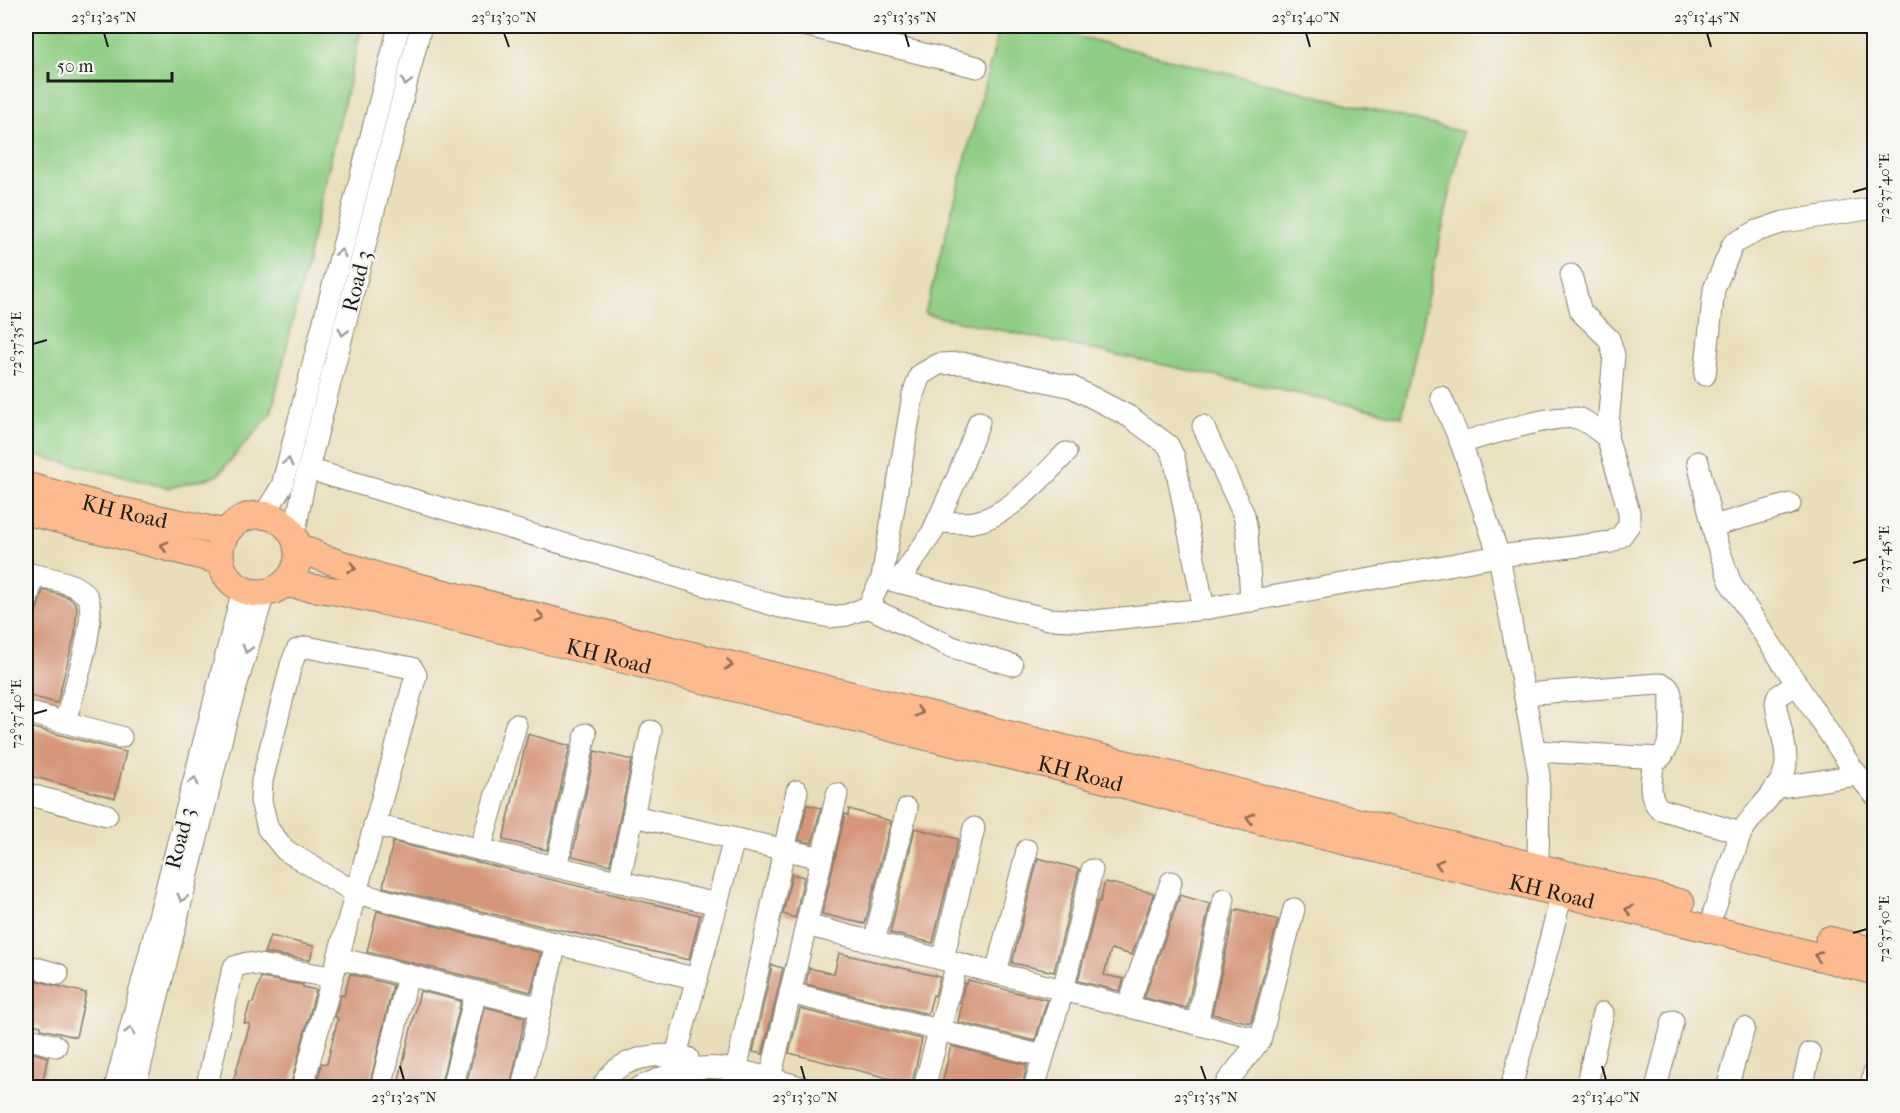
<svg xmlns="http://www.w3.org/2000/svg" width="1900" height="1113" font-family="'IM FELL French Canon',serif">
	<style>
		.green { fill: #8ecd83; stroke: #557450; stroke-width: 1.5 }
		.building { fill: #d5967a }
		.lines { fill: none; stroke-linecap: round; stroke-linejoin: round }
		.minor-casing { stroke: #837d6b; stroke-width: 23 }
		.major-casing { stroke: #837d6b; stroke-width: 29 }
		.minor { stroke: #fff; stroke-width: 21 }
		.major { stroke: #fcba8d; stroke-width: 27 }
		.oneway { stroke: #999 }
		.oneway2 { stroke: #8c6b54 }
		.ticks { fill: none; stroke: #1c1c1c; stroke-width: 2 }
		.labels { text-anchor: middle; stroke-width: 4.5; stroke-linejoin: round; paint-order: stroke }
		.street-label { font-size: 22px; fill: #1c1c1c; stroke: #f6f6f2 }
		.neatline { fill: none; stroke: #1c1c1c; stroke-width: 2 }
		.ticks-label { font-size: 15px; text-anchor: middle; fill: #1c1c1c }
	</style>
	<rect width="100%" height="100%" fill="#f6f6f2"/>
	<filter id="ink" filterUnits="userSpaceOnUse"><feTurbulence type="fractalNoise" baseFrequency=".0167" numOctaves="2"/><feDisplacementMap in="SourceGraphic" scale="12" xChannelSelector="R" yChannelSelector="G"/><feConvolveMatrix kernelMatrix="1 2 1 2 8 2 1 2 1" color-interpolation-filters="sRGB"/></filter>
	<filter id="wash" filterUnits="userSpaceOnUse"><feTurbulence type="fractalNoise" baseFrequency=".008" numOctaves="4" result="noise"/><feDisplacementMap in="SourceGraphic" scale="24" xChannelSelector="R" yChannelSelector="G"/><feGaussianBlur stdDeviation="1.35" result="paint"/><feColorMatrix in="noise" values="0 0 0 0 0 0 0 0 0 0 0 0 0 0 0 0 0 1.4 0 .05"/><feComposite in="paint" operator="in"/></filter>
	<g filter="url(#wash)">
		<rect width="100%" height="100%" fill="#eadeba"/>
		<g class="green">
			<path d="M 26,26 L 362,26 L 271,414 L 217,476 L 169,488 L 26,453 Z"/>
			<path d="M 1000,26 L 1036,26 L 1463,132 L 1402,416 L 925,314 Z"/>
		</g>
		<g id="blocks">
			<g class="building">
				<path d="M 43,590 L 68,597 L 75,603 L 77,607 L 75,634 L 57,703 L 26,695 L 26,648 Z"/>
				<path d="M 26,726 L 126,752 L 115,798 L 26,775 Z"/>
				<path d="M 528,734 L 570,746 L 547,850 L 503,840 Z"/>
				<path d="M 595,751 L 632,760 L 610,865 L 572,856 Z"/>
				<path d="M 807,805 L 821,808 L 812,843 L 799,840 Z"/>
				<path d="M 849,809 L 891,821 L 865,924 L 822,914 L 845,814 L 848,815 Z"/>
				<path d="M 915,828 L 958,839 L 933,943 L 890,933 Z"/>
				<path d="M 393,842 L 700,915 L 689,960 L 557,929 L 549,928 L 383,887 Z"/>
				<path d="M 1038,858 L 1079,869 L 1054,972 L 1012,963 Z"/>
				<path d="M 792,874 L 804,877 L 795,918 L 783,914 Z"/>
				<path d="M 1105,882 L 1154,893 L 1132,955 L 1111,949 L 1104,975 L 1124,979 L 1120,991 L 1078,981 L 1098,901 L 1100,902 Z"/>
				<path d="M 1180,895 L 1210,904 L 1187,1008 L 1144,998 Z"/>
				<path d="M 1238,909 L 1278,920 L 1251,1023 L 1212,1014 L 1235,910 L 1237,911 Z"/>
				<path d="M 377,911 L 541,953 L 531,992 L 367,952 Z"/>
				<path d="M 270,936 L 314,946 L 310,960 L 264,953 Z"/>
				<path d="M 839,953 L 940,977 L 935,996 L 933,995 L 928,1014 L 806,984 L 809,968 L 834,974 Z"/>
				<path d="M 772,965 L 783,968 L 763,1054 L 753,1052 Z"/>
				<path d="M 350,974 L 393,985 L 369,1088 L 326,1088 L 316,1085 L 322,1063 L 327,1064 L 338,1018 L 335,1017 L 341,995 L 344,996 Z"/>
				<path d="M 26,978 L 86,993 L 76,1037 L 41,1029 L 41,1026 L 26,1022 Z"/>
				<path d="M 261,978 L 303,985 L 303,987 L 316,990 L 290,1088 L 231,1088 L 250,1024 L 244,1023 L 250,1003 L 253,1003 Z"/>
				<path d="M 968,980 L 1047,1000 L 1035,1041 L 958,1022 L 962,1004 L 960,1003 L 965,983 L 967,984 Z"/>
				<path d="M 420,991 L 461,1001 L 440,1088 L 397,1088 Z"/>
				<path d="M 485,1007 L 525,1017 L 510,1088 L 475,1088 L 466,1085 Z"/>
				<path d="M 800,1009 L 922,1039 L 912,1084 L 789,1053 Z"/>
				<path d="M 951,1046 L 1027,1065 L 1022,1088 L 941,1088 Z"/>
				<path d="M 31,1052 L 48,1057 L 41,1088 L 26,1088 L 26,1076 Z"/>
			</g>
		</g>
	</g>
	<g filter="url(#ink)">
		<use href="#blocks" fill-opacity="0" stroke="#837d6b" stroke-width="1.5"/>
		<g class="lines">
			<g class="minor-casing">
				<g id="minor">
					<path d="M 808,26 L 977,67"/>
					<path d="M 1705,375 L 1714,289 L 1733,244 L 1757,231 L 1784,222 L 1874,208"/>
					<path d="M 1441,397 L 1461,443 L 1499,556 L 1539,775 L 1538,867"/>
					<path d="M 1203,426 L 1244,515 L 1247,532 L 1251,601"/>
					<path d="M 1461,443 C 1484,436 1560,412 1580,419 C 1589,422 1599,432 1607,437"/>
					<path d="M 1698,462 L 1716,541 L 1731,584 L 1852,768 L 1874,794"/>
					<path d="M 308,469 L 780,607 L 830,617 L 847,615 L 868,607 L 882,578 L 913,395 L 920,375 L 939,364 L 962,363 L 1072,387 L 1130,417 L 1168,445 L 1174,457 L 1204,609"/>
					<path d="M 264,515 L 282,486 L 399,26"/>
					<path d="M 937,522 C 949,522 962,524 974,522 C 1008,517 1043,476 1066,453"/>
					<path d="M 1713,526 L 1790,504"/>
					<path d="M 294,536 L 303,489 L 421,26"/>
					<path d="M 26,573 C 45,578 72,580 86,595 C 101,612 71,699 65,722"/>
					<path d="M 882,578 L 1048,619 L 1095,621 L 1204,609 L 1499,556 L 1611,542 L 1621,536 L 1629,525 L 1629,512 L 1607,437 L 1614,355 L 1609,339 L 1581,312 L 1571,275"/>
					<path d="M 898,582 L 932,533 L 958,476 L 979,422"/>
					<path d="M 26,606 L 33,575"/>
					<path d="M 868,607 L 952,647 L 1012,665"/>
					<path d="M 1524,694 L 1658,684 C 1666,684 1669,687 1671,694 C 1670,712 1674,746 1660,758 L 1535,751"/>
					<path d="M 26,712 L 121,737"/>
					<path d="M 1654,759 C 1652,776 1646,796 1660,809 L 1741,833"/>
					<path d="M 1775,788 L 1857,775"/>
					<path d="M 26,794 L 107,815"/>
					<path d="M 633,816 L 822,858"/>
					<path d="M 374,825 L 717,904 L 676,1055"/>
					<path d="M 480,850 L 516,725"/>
					<path d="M 556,867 L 586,734"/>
					<path d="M 619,882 L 651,731"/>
					<path d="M 717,904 L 734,839"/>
					<path d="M 1714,911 L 1741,833 C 1753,811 1785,788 1786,763 C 1787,742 1777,722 1776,702 L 1778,696 L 1797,684"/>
					<path d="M 806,925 L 1260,1040 L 1294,909"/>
					<path d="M 874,942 L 907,809"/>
					<path d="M 338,958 L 541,1008"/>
					<path d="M 943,959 L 974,828"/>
					<path d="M 26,965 L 58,974"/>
					<path d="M 996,973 L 1027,850"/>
					<path d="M 790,993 L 1043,1056"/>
					<path d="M 1128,1006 L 1171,882"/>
					<path d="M 1197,1024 L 1224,899"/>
					<path d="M 26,1038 L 56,1046"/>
					<path d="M 736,1071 L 797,791"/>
					<path d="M 770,1079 L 837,794"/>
					<path d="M 115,1088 L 243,589"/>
					<path d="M 135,1088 L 227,717 L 264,593"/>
					<path d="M 210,1088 L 208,1081 L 232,973 L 234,967 L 247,963 L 332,977"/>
					<path d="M 302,1088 L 416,675 L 412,668 L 307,647 L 297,650 L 291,665 L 262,781 L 261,801 L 268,829 L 285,850 L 356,893 L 697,979"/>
					<path d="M 381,1088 L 408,975"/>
					<path d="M 452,1088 L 476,992"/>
					<path d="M 522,1088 L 556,943"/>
					<path d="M 602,1088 C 615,1057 659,1051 688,1058"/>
					<path d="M 638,1088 C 657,1080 678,1069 699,1068 C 734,1065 770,1079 804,1088"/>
					<path d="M 924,1088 L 957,963"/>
					<path d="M 1034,1088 L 1063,990 L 1092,870"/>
					<path d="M 1225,1088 L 1227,1082 L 1260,1040"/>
					<path d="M 1511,1088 L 1562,894"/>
					<path d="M 1586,1088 L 1603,1013"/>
					<path d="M 1656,1088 L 1673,1021"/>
					<path d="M 1727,1088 L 1744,1028"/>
					<path d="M 1802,1088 L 1810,1053"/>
					<path d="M 1871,1088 L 1874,1072"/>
				</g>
			</g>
			<g class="major-casing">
				<g id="major">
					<path id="s1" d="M 26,486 L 112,509 L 226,533"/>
					<path d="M 26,511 L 221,561"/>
					<circle cx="259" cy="554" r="39"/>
					<path d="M 297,546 L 323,558 L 383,578 L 1681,903"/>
					<path id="s2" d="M 285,584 L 335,591 L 382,601 L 567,645 L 912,733 L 1051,765 L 1241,816 L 1751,939 L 1874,971"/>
					<path d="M 1829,940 L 1874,951"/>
				</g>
			</g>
			<use href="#minor" class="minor"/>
			<use href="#major" class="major"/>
		</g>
		<defs><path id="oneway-chevron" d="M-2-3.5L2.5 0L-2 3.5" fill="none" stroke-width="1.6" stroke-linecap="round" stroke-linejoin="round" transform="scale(1.5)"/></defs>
		<g class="oneway">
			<use href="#oneway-chevron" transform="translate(406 82) rotate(104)"/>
			<use href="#oneway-chevron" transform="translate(341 253) rotate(-76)"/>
			<use href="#oneway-chevron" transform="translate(343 332) rotate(104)"/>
			<use href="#oneway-chevron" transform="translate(288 462) rotate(-76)"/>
			<use href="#oneway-chevron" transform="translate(247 649) rotate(106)"/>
			<use href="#oneway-chevron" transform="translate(194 781) rotate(-76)"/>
			<use href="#oneway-chevron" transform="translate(182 898) rotate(104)"/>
			<use href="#oneway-chevron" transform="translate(130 1031) rotate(-76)"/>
		</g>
		<g class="oneway2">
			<use href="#oneway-chevron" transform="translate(164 546) rotate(-166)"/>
			<use href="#oneway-chevron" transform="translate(352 568) rotate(19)"/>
			<use href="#oneway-chevron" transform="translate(540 617) rotate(14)"/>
			<use href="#oneway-chevron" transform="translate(729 665) rotate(14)"/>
			<use href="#oneway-chevron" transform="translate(919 712) rotate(14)"/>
			<use href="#oneway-chevron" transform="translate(1250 818) rotate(-166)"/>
			<use href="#oneway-chevron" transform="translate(1439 864) rotate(-166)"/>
			<use href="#oneway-chevron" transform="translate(1629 910) rotate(-167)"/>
			<use href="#oneway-chevron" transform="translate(1818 956) rotate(-165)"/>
		</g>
	</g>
	<path class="ticks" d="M 104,33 L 108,47M 504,33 L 509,47M 905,33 L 909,47M 1306,33 L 1310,47M 1707,33 L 1711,47M 1853,192 L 1867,188M 33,344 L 47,340M 1853,563 L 1867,559M 33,714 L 47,710M 1853,933 L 1867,929M 400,1066 L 404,1080M 801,1066 L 805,1080M 1201,1066 L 1206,1080M 1602,1066 L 1606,1080"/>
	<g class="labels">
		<g class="street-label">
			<text transform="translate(356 281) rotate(-76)" y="8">Road 3</text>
			<text dy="8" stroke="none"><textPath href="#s1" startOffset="102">KH Road</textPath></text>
			<text dy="8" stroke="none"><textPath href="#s2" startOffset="332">KH Road</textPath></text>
			<text dy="8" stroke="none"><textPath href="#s2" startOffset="818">KH Road</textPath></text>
			<text transform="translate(179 838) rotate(-76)" y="8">Road 3</text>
			<text dy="8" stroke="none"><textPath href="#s2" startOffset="1304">KH Road</textPath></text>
		</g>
	</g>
	<rect width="1900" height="1113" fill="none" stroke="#f6f6f2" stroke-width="66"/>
	<path d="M48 72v9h124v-9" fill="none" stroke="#1c1c1c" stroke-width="3"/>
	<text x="57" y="72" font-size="18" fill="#1c1c1c" stroke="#f6f6f2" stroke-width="4.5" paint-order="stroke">50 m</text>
	<rect x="33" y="33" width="1834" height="1047" class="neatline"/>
	<g class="ticks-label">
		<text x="104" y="22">23°13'25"N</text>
		<text x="504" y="22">23°13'30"N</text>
		<text x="905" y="22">23°13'35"N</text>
		<text x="1306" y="22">23°13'40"N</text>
		<text x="1707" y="22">23°13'45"N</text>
		<text transform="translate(1884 188) rotate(-90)" y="5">72°37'40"E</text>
		<text transform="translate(16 344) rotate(-90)" y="5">72°37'35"E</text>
		<text transform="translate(1884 559) rotate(-90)" y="5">72°37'45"E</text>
		<text transform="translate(16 714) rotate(-90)" y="5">72°37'40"E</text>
		<text transform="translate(1884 929) rotate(-90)" y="5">72°37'50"E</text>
		<text x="404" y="1102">23°13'25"N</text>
		<text x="805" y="1102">23°13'30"N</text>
		<text x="1206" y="1102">23°13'35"N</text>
		<text x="1606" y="1102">23°13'40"N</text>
	</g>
</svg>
